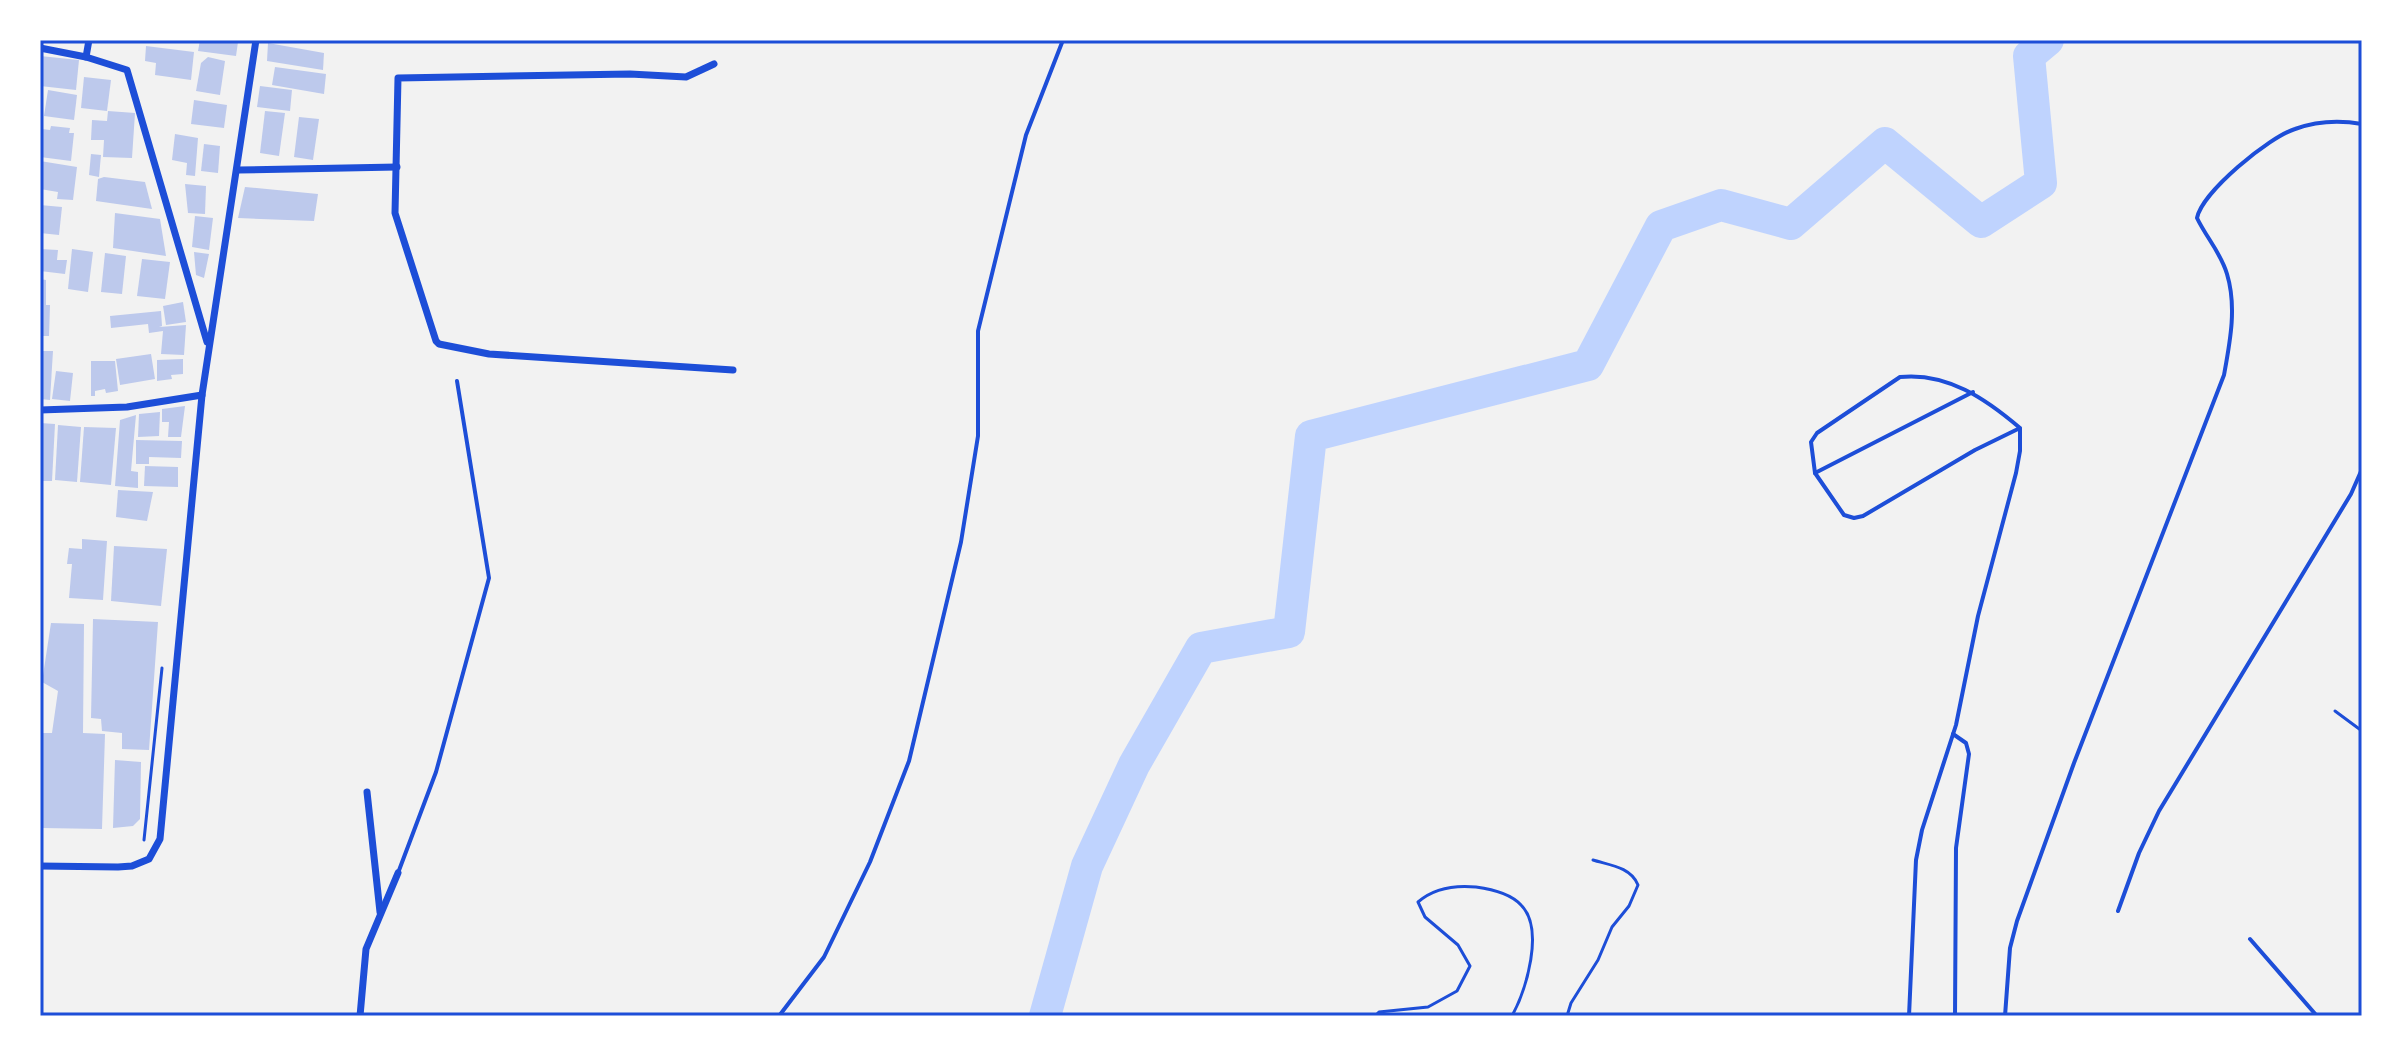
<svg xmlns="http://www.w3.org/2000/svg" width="2402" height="1056" font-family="'Fira Sans Condensed',sans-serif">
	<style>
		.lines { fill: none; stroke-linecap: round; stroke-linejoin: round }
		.river { stroke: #bfd3fe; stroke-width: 32 }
		.building { fill: #bdc9ec }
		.path { stroke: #1d4ed8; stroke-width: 3 }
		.service { stroke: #1d4ed8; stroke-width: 4 }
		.minor { stroke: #1d4ed8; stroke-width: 7 }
		.neatline { fill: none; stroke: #1d4ed8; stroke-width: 3 }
	</style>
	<rect width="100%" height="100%" fill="#f2f2f2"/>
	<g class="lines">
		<path class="river" d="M 1045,1016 L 1087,866 L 1134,765 L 1201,648 L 1289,632 L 1311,436 L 1588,365 L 1661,226 L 1721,205 L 1791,224 L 1885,143 L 1981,222 L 2041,183 L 2029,56 L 2048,40"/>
	</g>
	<g class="building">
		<path d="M 200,40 L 238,42 L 236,56 L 198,51 Z"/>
		<path d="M 268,43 L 324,53 L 323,70 L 267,61 Z"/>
		<path d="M 146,46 L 194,52 L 191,80 L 155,75 L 156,63 L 145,61 Z"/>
		<path d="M 40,56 L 79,60 L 76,90 L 40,86 Z"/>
		<path d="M 208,57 L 225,61 L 220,95 L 196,91 L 201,63 Z"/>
		<path d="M 275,67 L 326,74 L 324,94 L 272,85 Z"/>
		<path d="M 84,77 L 111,80 L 107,111 L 81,108 Z"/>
		<path d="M 260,86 L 292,90 L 290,111 L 257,107 Z"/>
		<path d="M 48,90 L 77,95 L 74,120 L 44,116 Z"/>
		<path d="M 194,100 L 227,105 L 224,128 L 191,124 Z"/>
		<path d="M 108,111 L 135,113 L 132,158 L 103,157 L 104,140 L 91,140 L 92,120 L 107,121 Z"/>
		<path d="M 265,111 L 285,113 L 279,156 L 260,153 Z"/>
		<path d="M 299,117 L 319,119 L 313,160 L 294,157 Z"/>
		<path d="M 51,126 L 70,128 L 69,133 L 74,133 L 71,161 L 40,157 L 42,129 L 50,130 Z"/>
		<path d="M 175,134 L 198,138 L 195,176 L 186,175 L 187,163 L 172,160 Z"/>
		<path d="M 204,144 L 220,146 L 218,173 L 201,171 Z"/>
		<path d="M 91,154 L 101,155 L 99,177 L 89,175 Z"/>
		<path d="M 40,161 L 77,167 L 73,200 L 57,199 L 58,192 L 40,189 Z"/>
		<path d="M 104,177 L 145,182 L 152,209 L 96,201 L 98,179 Z"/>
		<path d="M 185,184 L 206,186 L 205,214 L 188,213 Z"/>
		<path d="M 245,187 L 318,194 L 314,221 L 238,218 Z"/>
		<path d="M 40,205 L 62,207 L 59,235 L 40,233 Z"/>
		<path d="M 115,213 L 160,219 L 166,256 L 113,248 Z"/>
		<path d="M 195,216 L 213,218 L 209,250 L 192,247 Z"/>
		<path d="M 40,249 L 58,250 L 57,260 L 67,260 L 65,274 L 40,271 Z"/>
		<path d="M 72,249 L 93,252 L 88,292 L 68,289 Z"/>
		<path d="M 194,252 L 209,254 L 204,278 L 196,275 Z"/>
		<path d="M 105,253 L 126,256 L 122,294 L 101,292 Z"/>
		<path d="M 142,259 L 170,262 L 165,299 L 137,296 Z"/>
		<path d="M 40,279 L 46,280 L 46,305 L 50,305 L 49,336 L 40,336 Z"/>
		<path d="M 183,302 L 186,322 L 166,325 L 163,306 Z"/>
		<path d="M 161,311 L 162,326 L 159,327 L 186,325 L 184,355 L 161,354 L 163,331 L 149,333 L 148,324 L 111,328 L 110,316 Z"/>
		<path d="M 40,351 L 53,351 L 50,400 L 40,399 Z"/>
		<path d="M 151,354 L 155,379 L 120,385 L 116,359 Z"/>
		<path d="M 183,359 L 183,374 L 171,375 L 172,379 L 157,381 L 157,360 Z"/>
		<path d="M 91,361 L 115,361 L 118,391 L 106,393 L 105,389 L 95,391 L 95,396 L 91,396 Z"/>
		<path d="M 56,371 L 73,373 L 70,401 L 52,399 Z"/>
		<path d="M 185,406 L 181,437 L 168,437 L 169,422 L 162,422 L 162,409 Z"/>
		<path d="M 160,412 L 159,436 L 138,437 L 139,414 Z"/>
		<path d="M 136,415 L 131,471 L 138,472 L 138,488 L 115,486 L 120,420 Z"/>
		<path d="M 40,423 L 55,424 L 52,481 L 40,481 Z"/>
		<path d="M 58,425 L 81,427 L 77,482 L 55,480 Z"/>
		<path d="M 84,427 L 116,428 L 111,485 L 80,482 Z"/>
		<path d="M 136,440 L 182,441 L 181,458 L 149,457 L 149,464 L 136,464 Z"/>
		<path d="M 145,466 L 178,467 L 178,487 L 144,486 Z"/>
		<path d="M 118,490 L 153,492 L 147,521 L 116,517 Z"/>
		<path d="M 82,539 L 107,541 L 103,600 L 69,598 L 72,564 L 67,564 L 69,548 L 82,549 Z"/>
		<path d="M 114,546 L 167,549 L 161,606 L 111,601 Z"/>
		<path d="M 93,619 L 158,622 L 149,750 L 122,749 L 122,733 L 102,731 L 101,719 L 91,718 Z"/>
		<path d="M 51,623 L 84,624 L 83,733 L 105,734 L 102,829 L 42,828 L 40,733 L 52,733 L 58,691 L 42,682 Z"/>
		<path d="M 115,760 L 141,762 L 140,819 L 133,826 L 113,828 Z"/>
	</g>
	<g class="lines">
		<g class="path">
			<path d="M 2335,711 L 2362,731"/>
			<path d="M 144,840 L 162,668"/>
			<path d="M 1375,1016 L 1379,1012 L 1428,1007 L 1457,991 L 1470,966 L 1458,945 L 1425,917 L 1418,902 C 1434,888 1455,885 1476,887 C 1491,889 1510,893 1521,905 C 1545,929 1526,990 1512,1016"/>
			<path d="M 1567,1016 L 1571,1003 L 1598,960 L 1612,927 L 1629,906 L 1638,885 C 1631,867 1609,865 1593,860"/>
		</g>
		<g class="service">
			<path d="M 1815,473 L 1973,392"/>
			<path d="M 1953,734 L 1966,743 L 1969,754 L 1956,848 L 1955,1016"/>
			<path d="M 398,873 L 436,772 L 489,578 L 457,381"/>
			<path d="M 2118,911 L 2139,853 L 2159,811 L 2351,494 L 2362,469"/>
			<path d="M 2250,939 L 2317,1016"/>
			<path d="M 779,1016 L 824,957 L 870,862 L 909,761 L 961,542 L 978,436 L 978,331 L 1026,135 L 1063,40"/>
			<path d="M 1909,1016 L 1916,860 L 1922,830 L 1956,725 L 1978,616 L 2016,473 L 2020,451 L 2020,428 C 1986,399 1947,372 1900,377 L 1817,433 L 1811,442 L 1815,473 L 1844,515 L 1854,518 L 1863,516 L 1975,450 L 2020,428"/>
			<path d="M 2005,1016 L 2010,948 L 2017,921 L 2074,763 L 2224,375 C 2230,342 2237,307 2227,274 C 2221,253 2206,237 2197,218 C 2202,192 2269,137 2295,129 C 2317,121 2339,120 2362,124"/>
		</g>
		<g class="minor">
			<path d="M 40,48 L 86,57 L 127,70 L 207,342"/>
			<path d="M 86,57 L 89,40"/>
			<path d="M 714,64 L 686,77 L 630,74 L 398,78 L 395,213 L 436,341 L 439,344 L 489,354 L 733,370"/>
			<path d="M 238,170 L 397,167"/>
			<path d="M 40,410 L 127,407 L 202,395"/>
			<path d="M 367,792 L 380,912"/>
			<path d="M 40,866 L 118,867 L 132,866 L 149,859 L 160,839 L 202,395 L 256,40"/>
			<path d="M 360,1016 L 366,949 L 398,873"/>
		</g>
	</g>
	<rect width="2402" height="1056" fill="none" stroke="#ffffff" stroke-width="84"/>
	<rect x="42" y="42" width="2318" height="972" class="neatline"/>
</svg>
